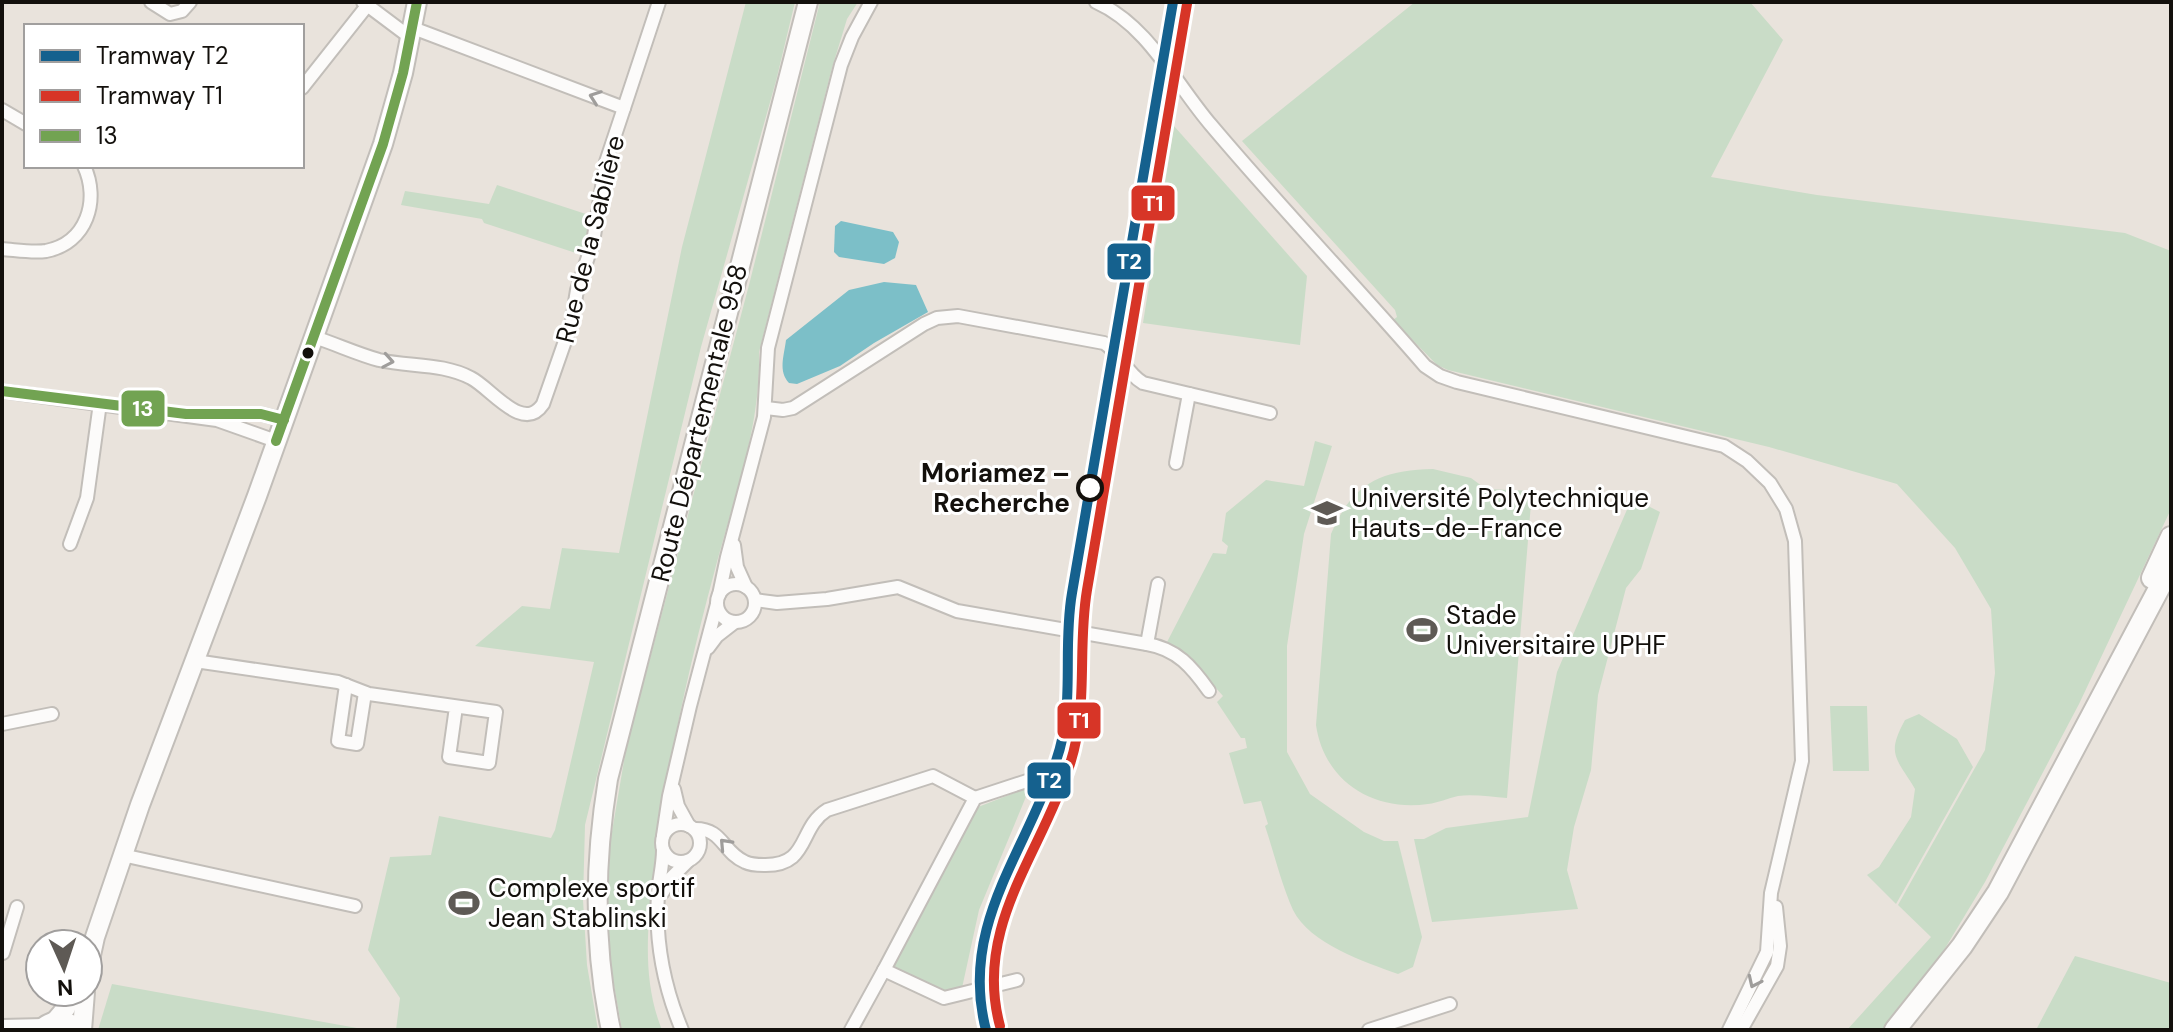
<svg xmlns="http://www.w3.org/2000/svg" width="2173" height="1032" font-family="'DM Sans',sans-serif">
	<style>
		.green { fill: #c9dcc7 }
		.water { fill: #7cbfc8 }
		.lines { fill: none; stroke-linecap: round; stroke-linejoin: round }
		.street-casing { stroke: #c2beb9; stroke-width: 16 }
		.secondary-casing { stroke: #c2beb9; stroke-width: 22 }
		.primary-casing { stroke: #c2beb9; stroke-width: 24 }
		.street { stroke: #fcfbfa; stroke-width: 12 }
		.secondary { stroke: #fcfbfa; stroke-width: 18 }
		.primary { stroke: #fcfbfa; stroke-width: 20 }
		.bus-1-casing { stroke: #fff; stroke-width: 16 }
		.bus-1 { stroke: #72a352; stroke-width: 10 }
		.tram-1-casing { stroke: #fff; stroke-width: 16 }
		.tram-2-casing { stroke: #fff; stroke-width: 16 }
		.tram-1 { stroke: #15618e; stroke-width: 10 }
		.tram-2 { stroke: #d73527; stroke-width: 10 }
		.oneway { stroke: #9f9d9b }
		.bus-dot { fill: #13100c; stroke: #fff; stroke-width: 3 }
		.stop-dot { fill: #fff; stroke: #13100c; stroke-width: 4 }
		.labels { text-anchor: middle; stroke-width: 6; stroke-linejoin: round; paint-order: stroke }
		.street-label { font-size: 26px; fill: #13100c; stroke: #fff }
		.stop-label { font-size: 26px; font-weight: bold; fill: #13100c; stroke: #fff; text-anchor: end }
		.poi-label { font-size: 26px; fill: #13100c; stroke: #fff; text-anchor: start }
		.line-badge { stroke: #fff; stroke-width: 3 }
		.badge-label { font-size: 22px; text-anchor: middle; font-weight: bold; fill: #fff }
	</style>
	<rect width="100%" height="100%" fill="#e9e3dc"/>
	<g class="green">
		<path d="M 746,2 L 795,2 L 776,81 L 701,347 L 585,825 L 583,900 L 587,965 L 598,1030 L 396,1030 L 400,998 L 368,950 L 390,857 L 431,855 L 439,816 L 551,838 L 555,830 L 594,662 L 475,646 L 522,606 L 550,609 L 562,548 L 619,553 L 682,247 Z"/>
		<path d="M 820,2 L 858,2 L 847,19 L 832,68 L 759,352 C 761,430 732,502 713,577 C 687,674 665,774 654,874 C 647,926 642,981 662,1030 L 622,1030 L 609,957 L 604,879 L 626,749 L 749,285 Z"/>
		<path d="M 1415,2 L 1750,2 L 1783,40 L 1711,177 L 1817,195 L 2125,233 L 2171,251 L 2171,509 L 2079,704 L 1985,882 L 1938,960 L 1898,1015 L 1884,1030 L 1847,1030 L 1931,937 L 1898,905 L 1985,750 L 1995,673 L 1991,609 L 1955,548 L 1897,484 L 1769,447 L 1448,370 L 1437,365 L 1393,320 L 1397,317 L 1395,310 L 1242,141 Z"/>
		<path d="M 1152,107 L 1164,109 L 1125,335 L 1113,333 Z"/>
		<path d="M 1174,126 L 1307,276 L 1300,345 L 1143,323 Z"/>
		<path d="M 497,185 L 592,216 L 585,256 L 484,223 L 482,219 L 401,205 L 405,191 L 489,204 Z"/>
		<path d="M 1315,441 L 1332,446 L 1304,534 L 1287,646 L 1287,752 L 1310,794 L 1364,832 L 1384,841 L 1398,841 L 1422,937 L 1413,967 L 1398,974 C 1365,962 1310,944 1293,910 C 1281,883 1274,853 1265,826 L 1268,824 L 1261,801 L 1244,804 L 1229,753 L 1247,748 L 1245,738 L 1241,738 L 1217,702 L 1223,696 L 1199,669 L 1166,644 L 1213,553 L 1226,554 L 1228,546 L 1222,541 L 1226,513 L 1266,480 L 1304,486 Z"/>
		<path d="M 1433,469 L 1471,478 L 1486,489 L 1532,491 L 1507,798 C 1492,797 1473,794 1458,796 C 1448,798 1438,803 1428,804 C 1373,812 1324,781 1316,725 L 1331,534 C 1352,484 1380,470 1433,469 Z"/>
		<path d="M 1632,498 L 1660,512 L 1641,569 L 1626,588 L 1598,695 L 1591,770 L 1574,827 L 1567,870 L 1578,909 L 1432,922 L 1414,839 L 1424,839 L 1446,828 L 1528,817 L 1557,672 Z"/>
		<path d="M 1065,653 L 1079,655 C 1080,699 1076,736 1059,777 L 1048,771 C 1064,733 1066,694 1065,653 Z"/>
		<path d="M 1830,706 L 1867,706 L 1869,771 L 1833,771 Z"/>
		<path d="M 1919,714 L 1957,739 L 1973,767 L 1896,904 L 1867,875 L 1879,867 L 1911,817 L 1915,789 C 1896,757 1886,755 1905,720 Z"/>
		<path d="M 1043,781 L 1056,786 C 1033,840 988,921 987,978 L 974,982 C 975,916 1018,841 1043,781 Z"/>
		<path d="M 1030,787 L 979,910 L 962,988 L 951,993 L 892,969 L 978,807 Z"/>
		<path d="M 2075,956 L 2171,983 L 2171,1030 L 2036,1030 Z"/>
		<path d="M 112,984 L 368,1030 L 98,1030 Z"/>
	</g>
	<g class="water">
		<path d="M 841,221 L 893,232 L 899,242 L 895,258 L 884,264 L 839,257 L 834,252 L 835,226 Z"/>
		<path d="M 884,282 L 916,285 L 928,312 L 874,343 L 840,366 L 797,384 L 789,383 C 778,371 784,356 786,340 L 849,290 Z"/>
	</g>
	<g class="lines">
		<g class="street-casing">
			<g id="street">
				<path d="M 151,2 L 170,14 L 182,11 L 190,2"/>
				<path d="M 363,2 L 411,38"/>
				<path d="M 1096,2 C 1148,25 1175,83 1211,125 C 1280,207 1355,285 1425,366 L 1440,376 L 1457,382 L 1724,446 L 1747,461 L 1770,483 L 1786,509 L 1795,541 L 1802,761 L 1771,893 L 1767,952 L 1729,1030"/>
				<path d="M 302,88 L 370,2"/>
				<path d="M 624,108 L 659,2"/>
				<path d="M 2,110 L 26,124"/>
				<path d="M 2,249 C 16,250 32,253 46,251 C 87,243 100,200 84,166"/>
				<path d="M 314,337 C 336,344 357,354 379,360 C 410,367 443,363 471,378 C 491,388 523,434 543,404 L 572,321 L 577,290 L 593,242 L 606,162 L 624,108 L 413,28"/>
				<path d="M 2,391 L 217,420 L 276,441"/>
				<path d="M 766,408 L 783,410 L 793,408 L 924,324 L 937,318 L 958,316 L 1104,343 C 1120,353 1126,373 1143,383 L 1270,413"/>
				<path d="M 213,414 L 261,414 L 284,420"/>
				<path d="M 1176,463 L 1189,394"/>
				<path d="M 70,544 L 87,498 L 100,403"/>
				<path d="M 734,545 L 737,567 L 746,587"/>
				<circle cx="736" cy="603" r="19"/>
				<path d="M 719,595 L 727,557 L 764,417 L 768,348 L 841,65 L 852,37 L 871,2"/>
				<path d="M 755,600 L 777,603 L 827,599 L 898,587 L 957,611 L 1147,644 L 1158,584"/>
				<path d="M 1147,644 C 1177,649 1192,667 1209,691"/>
				<path d="M 708,648 L 717,636 L 735,622"/>
				<path d="M 195,661 L 338,682 L 369,694 L 496,712 L 489,763 L 449,757 L 456,707"/>
				<path d="M 346,685 L 338,741 L 357,744 L 365,693"/>
				<path d="M 2,724 L 52,714"/>
				<path d="M 674,789 L 678,806 L 689,826"/>
				<circle cx="681" cy="843" r="19"/>
				<path d="M 694,829 C 723,828 722,852 745,862 C 751,865 758,865 764,865 C 810,866 798,828 827,810 L 933,776 L 975,798"/>
				<path d="M 663,836 L 669,796 L 690,706 L 717,604"/>
				<path d="M 663,850 C 663,865 659,879 658,894 C 655,941 664,987 682,1030"/>
				<path d="M 122,855 L 355,906"/>
				<path d="M 663,892 L 670,879 L 688,861"/>
				<path d="M 3,953 L 17,907"/>
				<path d="M 884,970 L 975,798 L 1039,777"/>
				<path d="M 2,1026 L 44,1025"/>
				<path d="M 851,1030 L 884,970 L 944,998 L 1017,980"/>
				<path d="M 1369,1030 L 1450,1004"/>
				<path d="M 1741,1030 L 1777,966 L 1780,946 L 1776,907"/>
			</g>
		</g>
		<g class="secondary-casing">
			<g id="secondary">
				<path d="M 88,969 L 95,937 L 140,805 L 257,496 L 383,144 L 403,73 L 417,2"/>
				<path d="M 55,1021 L 66,1008 L 73,992"/>
				<path d="M 40,1030 C 52,1018 67,1018 79,1030"/>
				<path d="M 82,1030 L 85,992"/>
				<path d="M 611,1030 C 593,946 594,864 608,779 L 808,2"/>
			</g>
		</g>
		<g class="primary-casing">
			<g id="primary">
				<path d="M 2152,578 L 2171,537"/>
				<path d="M 1895,1030 L 1962,946 L 1998,892 L 2171,566"/>
			</g>
		</g>
		<use href="#street" class="street"/>
		<use href="#secondary" class="secondary"/>
		<use href="#primary" class="primary"/>
		<g class="bus-1-casing">
			<g id="bus-1">
				<path d="M 2,391 L 186,414 L 261,414 L 284,420"/>
				<path d="M 276,441 L 383,144 L 403,73 L 417,2"/>
			</g>
		</g>
		<use href="#bus-1" class="bus-1"/>
		<g class="tram-1-casing">
			<path id="tram-1" d="M 986,1030 C 959,926 1025,854 1056,761 C 1076,704 1062,651 1072,593 C 1106,396 1139,199 1173,2"/>
		</g>
		<g class="tram-2-casing">
			<path id="tram-2" d="M 1000,1026 C 973,927 1041,854 1070,764 C 1089,705 1077,649 1087,590 C 1120,395 1154,199 1187,4"/>
		</g>
		<use href="#tram-1" class="tram-1"/>
		<use href="#tram-2" class="tram-2"/>
	</g>
	<defs><path id="oneway-chevron" d="M-2-3.5L2.5 0L-2 3.5" fill="none" stroke-width="1.6" stroke-linecap="round" stroke-linejoin="round" transform="scale(2)"/></defs>
	<g class="oneway">
		<use href="#oneway-chevron" transform="translate(595 97) rotate(-160)"/>
		<use href="#oneway-chevron" transform="translate(388 361) rotate(10)"/>
		<use href="#oneway-chevron" transform="translate(725 844) rotate(-133)"/>
		<use href="#oneway-chevron" transform="translate(1754 982) rotate(115)"/>
	</g>
	<defs>
		<g id="university-bare" transform="scale(2.4)"><path d="M0-5L7-2L0 1L-7-2ZM-4 1L0 2.5L4 1V4Q0 6-4 4Z" fill="#5e5a55" stroke="#fff" stroke-width="2.5" paint-order="stroke"/></g>
		<g id="stadium-bare" transform="scale(2.4)"><path d="M0-5a6.5 5 0 1 0 0 10a6.5 5 0 1 0 0-10ZM-3.5-1.8h7v3.6h-7Z" fill="#5e5a55" stroke="#fff" stroke-width="2.5" paint-order="stroke"/></g>
	</defs>
	<g fill-rule="evenodd">
		<use href="#university-bare" x="1327" y="513"/>
		<use href="#stadium-bare" x="1422" y="630"/>
		<use href="#stadium-bare" x="464" y="903"/>
	</g>
	<circle class="bus-dot" cx="308" cy="353" r="7"/>
	<circle class="stop-dot" cx="1090" cy="488" r="12"/>
	<g class="labels">
		<g class="street-label">
			<text transform="translate(590 239) rotate(-76)" y="9">Rue de la Sablière</text>
			<text transform="translate(699 423) rotate(-76)" y="9">Route Départementale 958</text>
		</g>
		<g class="stop-label">
			<text x="1070" y="482">Moriamez –<tspan x="1070" dy="30">Recherche</tspan></text>
		</g>
		<g class="poi-label">
			<text x="1351" y="507">Université Polytechnique<tspan x="1351" dy="30">Hauts-de-France</tspan></text>
			<text x="1446" y="624">Stade<tspan x="1446" dy="30">Universitaire UPHF</tspan></text>
			<text x="488" y="897">Complexe sportif<tspan x="488" dy="30">Jean Stablinski</tspan></text>
		</g>
	</g>
	<g class="line-badge">
		<rect x="1130" y="184" width="46" height="38" rx="8" fill="#d73527"/>
		<rect x="1106" y="242" width="46" height="39" rx="8" fill="#15618e"/>
		<rect x="120" y="389" width="46" height="39" rx="8" fill="#72a352"/>
		<rect x="1056" y="701" width="46" height="39" rx="8" fill="#d73527"/>
		<rect x="1026" y="761" width="46" height="39" rx="8" fill="#15618e"/>
	</g>
	<g class="badge-label">
		<text x="1153" y="211">T1</text>
		<text x="1129" y="269">T2</text>
		<text x="143" y="416">13</text>
		<text x="1079" y="728">T1</text>
		<text x="1049" y="788">T2</text>
	</g>
	<rect width="2173" height="1032" fill="none" stroke="#13100c" stroke-width="8"/>
	<rect x="24" y="24" width="280" height="144" fill="#ffffff" stroke="#a19f9e" stroke-width="2"/>
	<rect x="40" y="50" width="40" height="12" fill="#15618e" stroke="#a19f9e" stroke-width="2"/>
	<text x="96" y="64" font-size="24" fill="#13100c">Tramway T2</text>
	<rect x="40" y="90" width="40" height="12" fill="#d73527" stroke="#a19f9e" stroke-width="2"/>
	<text x="96" y="104" font-size="24" fill="#13100c">Tramway T1</text>
	<rect x="40" y="130" width="40" height="12" fill="#72a352" stroke="#a19f9e" stroke-width="2"/>
	<text x="96" y="144" font-size="24" fill="#13100c">13</text>
	<g transform="translate(64 968) rotate(177)"><circle r="38" fill="#ffffff" stroke="#a19f9e" stroke-width="2"/>
	<path d="M0-6L14 30L0 20L-14 30Z" fill="#5e5a55"/>
	<text y="-12" font-size="22" font-weight="bold" text-anchor="middle" fill="#13100c">N</text>
	</g>
</svg>
